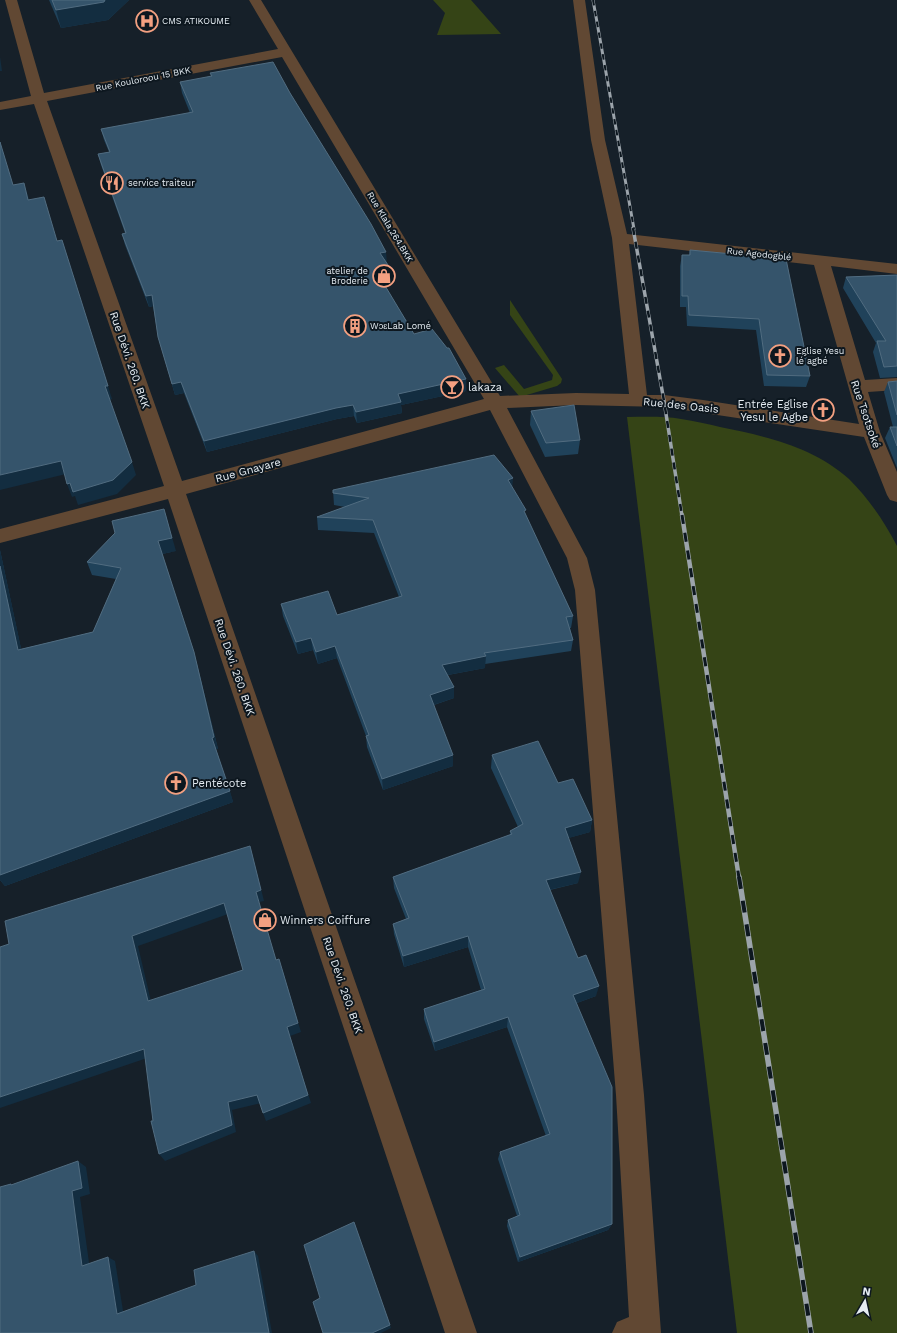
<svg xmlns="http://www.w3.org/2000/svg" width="897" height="1333" font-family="'Work Sans',sans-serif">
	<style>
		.green { fill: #354416 }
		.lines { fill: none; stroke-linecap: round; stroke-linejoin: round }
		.street { fill: #614833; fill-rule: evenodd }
		.rail-far3-casing { stroke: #9ca4ab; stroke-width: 3 }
		.rail-far2-casing { stroke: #9ca4ab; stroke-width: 3.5 }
		.rail-far1-casing { stroke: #9ca4ab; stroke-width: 4.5 }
		.rail-casing { stroke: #9ca4ab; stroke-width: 5.5 }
		.rail-far3 { stroke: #0d171f; stroke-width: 2; stroke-dasharray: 5.5; stroke-linecap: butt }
		.rail-far2 { stroke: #0d171f; stroke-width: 2.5; stroke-dasharray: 7; stroke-linecap: butt }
		.rail-far1 { stroke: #0d171f; stroke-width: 3; stroke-dasharray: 9; stroke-linecap: butt }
		.rail { stroke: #0d171f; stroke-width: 4; stroke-dasharray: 12; stroke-linecap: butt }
		.wall { fill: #20425a }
		.shaded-wall { fill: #132d40 }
		.building { fill: #35546b; stroke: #516c80; fill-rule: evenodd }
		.labels { text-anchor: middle; stroke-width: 4; stroke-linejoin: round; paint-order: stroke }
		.far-poi-label { font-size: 9px; fill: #e5ecf2; stroke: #0d171f; text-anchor: start }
		.far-street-label { font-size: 9px; fill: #e5ecf2; stroke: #0d171f }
		.street-label { font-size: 11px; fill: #e5ecf2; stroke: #0d171f }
		.poi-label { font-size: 11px; fill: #e5ecf2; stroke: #0d171f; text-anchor: start }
	</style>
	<rect width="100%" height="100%" fill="#162029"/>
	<g class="green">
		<path d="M 433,0 L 471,0 L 501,34 L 437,35 L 445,13 Z"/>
		<path d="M 510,300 L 562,379 L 561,383 L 557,386 L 520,397 L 495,368 L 504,365 L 524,389 L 552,380 L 553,375 L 510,315 Z"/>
		<path d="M 627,417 C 645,417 664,416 681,419 C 695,421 708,424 720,427 C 765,436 814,447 849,479 C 869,499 884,521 897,546 L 897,1333 L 737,1333 Z"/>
	</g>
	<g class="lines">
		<path class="street" d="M 5,0 L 17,0 L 44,93 L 278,49 L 249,0 L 261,0 L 500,396 L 576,393 L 629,394 L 612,238 L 591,140 L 573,0 L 585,0 L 605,140 L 627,234 L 897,264 L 897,274 L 831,266 L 865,380 L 897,378 L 897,390 L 868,392 L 880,432 L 897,472 L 897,502 L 890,500 L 887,495 L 864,437 L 664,407 L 576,405 L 507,408 L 587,558 L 595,590 L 644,1095 L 661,1333 L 612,1333 L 617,1322 L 629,1317 L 616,1095 L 575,590 L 567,558 L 490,410 L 186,494 L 477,1333 L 445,1333 L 168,499 L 0,543 L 0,529 L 164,486 L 34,104 L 0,110 L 0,102 L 31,96 ZM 282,57 L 484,399 L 182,481 L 47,101 ZM 629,244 L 814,265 L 859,424 L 703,400 L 664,395 L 647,395 Z"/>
		<g class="rail-far3-casing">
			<path id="rail-far3" d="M 593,0 L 634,229"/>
		</g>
		<g class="rail-far2-casing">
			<path id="rail-far2" d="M 633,228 L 664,401 L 682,516"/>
		</g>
		<g class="rail-far1-casing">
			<path id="rail-far1" d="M 682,515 L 739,878"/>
		</g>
		<g class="rail-casing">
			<path id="rail" d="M 739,877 L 811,1333"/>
		</g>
		<use href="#rail-far3" class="rail-far3"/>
		<use href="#rail-far2" class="rail-far2"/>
		<use href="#rail-far1" class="rail-far1"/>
		<use href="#rail" class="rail"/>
	</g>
	<g class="wall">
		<path d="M 49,0 L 129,0 L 108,20 L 61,28 Z"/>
		<path d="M 210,73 L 290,93 L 387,263 L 389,277 L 381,279 L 414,334 L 466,391 L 401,405 L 402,413 L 357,423 L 354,416 L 337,419 L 207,452 L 184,393 L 175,395 L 158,337 L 153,306 L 149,307 L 125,245 L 122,234 L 125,233 L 101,165 L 98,154 L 109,152 L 104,140 L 101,129 L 190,113 L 182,93 L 180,82 L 211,77 Z"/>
		<path d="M 690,250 L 786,259 L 810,376 L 806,387 L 764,386 L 756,330 L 687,326 L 686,307 L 680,307 L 680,266 L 682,255 L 689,255 Z"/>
		<path d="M 897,275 L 897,377 L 880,378 L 873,352 L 876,343 L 843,288 L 846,277 Z"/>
		<path d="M 897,381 L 897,468 L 885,438 L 890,427 L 893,427 L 884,392 L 888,382 Z"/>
		<path d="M 531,411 L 580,440 L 578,454 L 545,457 L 530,425 Z"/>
		<path d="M 512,487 L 573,616 L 571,628 L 570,628 L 573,640 L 571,651 L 485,664 L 485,668 L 448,675 L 454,698 L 434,705 L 453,766 L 383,790 L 367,747 L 366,736 L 337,658 L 318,664 L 313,650 L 298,654 L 283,616 L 281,604 L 337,615 L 399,597 L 374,533 L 318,530 L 317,517 L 345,507 L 334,505 L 333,490 Z"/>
		<path d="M 0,550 L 21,649 L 93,632 L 116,579 L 92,575 L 87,562 L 176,551 L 162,554 L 197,664 L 218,749 L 216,749 L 233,802 L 5,886 L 0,880 Z"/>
		<path d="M 492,755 L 558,783 L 592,820 L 590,832 L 568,838 L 578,883 L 550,890 L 578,958 L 596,996 L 577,1003 L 612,1224 L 608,1230 L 518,1262 L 507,1226 L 508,1220 L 517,1216 L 498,1159 L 500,1152 L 546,1136 L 507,1027 L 435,1051 L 424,1019 L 424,1009 L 481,990 L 468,947 L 404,967 L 394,934 L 393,924 L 406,919 L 394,888 L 393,877 L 510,835 L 510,831 L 518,827 L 491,768 Z"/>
	</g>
	<g class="shaded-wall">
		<path d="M 105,0 L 129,0 L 108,20 L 61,28 L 56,10 Z"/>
		<path d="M 0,57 L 2,71 L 0,71 Z"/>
		<path d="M 24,183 L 28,196 L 33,214 L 28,200 Z"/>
		<path d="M 386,252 L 387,263 L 380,253 Z"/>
		<path d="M 388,265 L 389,277 L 376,280 L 375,269 Z"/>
		<path d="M 152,295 L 154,306 L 149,307 L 146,296 Z"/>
		<path d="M 466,379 L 466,391 L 401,405 L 402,413 L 357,423 L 356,412 L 398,394 Z"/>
		<path d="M 181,382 L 184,393 L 175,395 L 172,384 Z"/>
		<path d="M 105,386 L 108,386 L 112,399 L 109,400 Z"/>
		<path d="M 353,405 L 354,416 L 337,419 L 207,452 L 204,441 L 336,408 Z"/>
		<path d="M 61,461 L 66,474 L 0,490 L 0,475 Z"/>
		<path d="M 132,462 L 136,475 L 117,494 L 78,505 L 75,496 L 72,497 L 67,484 Z"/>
		<path d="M 513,478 L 512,491 L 508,480 Z"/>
		<path d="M 164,509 L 176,551 L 162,554 L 158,541 Z"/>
		<path d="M 0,550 L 24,662 L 18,650 L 0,566 Z"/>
		<path d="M 311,638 L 313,650 L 298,654 L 296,642 Z"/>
		<path d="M 335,646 L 337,658 L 318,664 L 316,652 Z"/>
		<path d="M 194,652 L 197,664 L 218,749 L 216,749 L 212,738 Z"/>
		<path d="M 486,656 L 485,668 L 442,676 L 442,665 Z"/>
		<path d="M 454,687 L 454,698 L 430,706 L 430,695 Z"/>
		<path d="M 453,755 L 453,766 L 383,790 L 382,779 Z"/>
		<path d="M 230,791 L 233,802 L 5,886 L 0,880 L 0,875 Z"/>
		<path d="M 592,820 L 590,832 L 562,840 L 565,828 Z"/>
		<path d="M 250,846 L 253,857 L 264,901 L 259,902 L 279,969 L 256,892 Z"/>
		<path d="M 581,872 L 578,883 L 544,891 L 546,880 Z"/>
		<path d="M 224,903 L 228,914 L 138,946 L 153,1010 L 148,1001 L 132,936 Z"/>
		<path d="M 468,936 L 468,947 L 404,967 L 403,956 Z"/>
		<path d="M 282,968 L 301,1032 L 290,1036 L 311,1103 L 266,1121 L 263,1113 L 287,1027 Z"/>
		<path d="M 599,986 L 596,996 L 571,1005 L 573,995 Z"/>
		<path d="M 508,1017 L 507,1027 L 435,1051 L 434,1042 Z"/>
		<path d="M 144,1049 L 150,1057 L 0,1108 L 0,1097 Z"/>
		<path d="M 257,1095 L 261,1103 L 232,1110 L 236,1132 L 165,1161 L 159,1154 L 228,1102 Z"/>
		<path d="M 78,1161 L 86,1167 L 90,1194 L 80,1197 L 90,1270 L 82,1266 L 72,1191 Z"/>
		<path d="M 354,1222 L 391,1328 L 381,1333 L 372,1333 Z"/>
		<path d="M 612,1224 L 608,1230 L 518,1262 L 520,1257 Z"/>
		<path d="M 254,1251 L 258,1256 L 272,1333 L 269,1333 Z"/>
		<path d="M 108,1257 L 115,1261 L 124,1317 L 117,1314 Z"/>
	</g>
	<g class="building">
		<path d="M 52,0 L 105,0 L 104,2 L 56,10 Z"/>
		<path d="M 273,62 L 290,93 L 371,224 L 386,252 L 380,253 L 388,265 L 375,269 L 414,334 L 432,329 L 447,348 L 449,348 L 466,379 L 398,394 L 401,402 L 356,412 L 353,405 L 336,408 L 204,441 L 181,382 L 172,384 L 158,337 L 152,295 L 146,296 L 122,234 L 126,233 L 98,154 L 110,152 L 101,129 L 193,112 L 180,82 L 212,76 L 210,73 Z"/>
		<path d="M 0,142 L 13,185 L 24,183 L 28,200 L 44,197 L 57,241 L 62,240 L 108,386 L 105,386 L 132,462 L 113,480 L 73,492 L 70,483 L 67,484 L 61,461 L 0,475 Z"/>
		<path d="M 690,250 L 786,259 L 810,376 L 767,375 L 759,319 L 689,315 L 688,296 L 682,296 L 682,255 L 690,255 Z"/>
		<path d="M 897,275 L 897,366 L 884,367 L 877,341 L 886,341 L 846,277 Z"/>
		<path d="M 897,381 L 897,415 L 888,382 Z"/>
		<path d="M 574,405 L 580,440 L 546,443 L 531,411 Z"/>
		<path d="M 890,427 L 897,427 L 897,446 Z"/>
		<path d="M 494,455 L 513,478 L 508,480 L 526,510 L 524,511 L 573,616 L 566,617 L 573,640 L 484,653 L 486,656 L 442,665 L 454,687 L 430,695 L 453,755 L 382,779 L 366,736 L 369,735 L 335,646 L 316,652 L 311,638 L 296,642 L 281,604 L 328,591 L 337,615 L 402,596 L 373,520 L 317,517 L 369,498 L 333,493 L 333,490 Z"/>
		<path d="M 164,509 L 172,538 L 158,541 L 194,652 L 214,737 L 212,738 L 230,791 L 0,875 L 0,566 L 18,650 L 93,632 L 121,568 L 87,562 L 115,533 L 112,521 Z"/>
		<path d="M 538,741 L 558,783 L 573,779 L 592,820 L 565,828 L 581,872 L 546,880 L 578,958 L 586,955 L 599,986 L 573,995 L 612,1087 L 612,1224 L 520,1257 L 508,1220 L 520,1215 L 500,1152 L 550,1134 L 508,1017 L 434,1042 L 424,1009 L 485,989 L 468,936 L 403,956 L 393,924 L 409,918 L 393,877 L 512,834 L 510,831 L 523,824 L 492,755 Z"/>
		<path d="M 250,846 L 261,890 L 256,892 L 276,960 L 279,959 L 298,1023 L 287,1027 L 308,1095 L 263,1113 L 257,1095 L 228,1102 L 232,1125 L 159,1154 L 151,1121 L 153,1121 L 144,1049 L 0,1097 L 0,947 L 9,944 L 5,921 ZM 224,903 L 243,970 L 148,1001 L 132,936 Z"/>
		<path d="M 78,1161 L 82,1188 L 72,1191 L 82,1266 L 108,1257 L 117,1314 L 196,1285 L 194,1270 L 254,1251 L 269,1333 L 0,1333 L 0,1187 L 11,1184 L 11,1185 Z"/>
		<path d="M 354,1222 L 390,1325 L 372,1333 L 323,1333 L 313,1302 L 320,1298 L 304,1245 Z"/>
	</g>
	<defs>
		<g id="hospital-ring" transform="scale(1.15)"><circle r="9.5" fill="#0d171f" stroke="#f3a081" stroke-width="1.5"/><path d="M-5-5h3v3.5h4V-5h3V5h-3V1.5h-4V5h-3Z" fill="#f3a081"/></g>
		<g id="restaurant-ring" transform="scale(1.15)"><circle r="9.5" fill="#0d171f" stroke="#f3a081" stroke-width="1.5"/><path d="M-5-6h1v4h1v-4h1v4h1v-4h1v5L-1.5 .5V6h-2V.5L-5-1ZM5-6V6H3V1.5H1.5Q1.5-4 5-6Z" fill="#f3a081"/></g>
		<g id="shop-ring" transform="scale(1.15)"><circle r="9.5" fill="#0d171f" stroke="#f3a081" stroke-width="1.5"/><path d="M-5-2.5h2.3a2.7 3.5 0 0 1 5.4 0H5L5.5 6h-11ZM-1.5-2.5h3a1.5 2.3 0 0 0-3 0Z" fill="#f3a081"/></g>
		<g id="building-ring" transform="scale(1.15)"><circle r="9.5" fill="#0d171f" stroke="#f3a081" stroke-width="1.5"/><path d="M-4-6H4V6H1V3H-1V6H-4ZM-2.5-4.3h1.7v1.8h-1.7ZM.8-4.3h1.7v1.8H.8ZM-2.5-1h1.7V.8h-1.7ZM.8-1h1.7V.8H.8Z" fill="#f3a081"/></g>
		<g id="church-ring" transform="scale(1.15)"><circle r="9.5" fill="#0d171f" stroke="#f3a081" stroke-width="1.5"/><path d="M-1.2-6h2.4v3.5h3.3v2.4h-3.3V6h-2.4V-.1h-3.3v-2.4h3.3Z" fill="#f3a081"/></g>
		<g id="bar-ring" transform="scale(1.15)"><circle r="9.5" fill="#0d171f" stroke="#f3a081" stroke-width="1.5"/><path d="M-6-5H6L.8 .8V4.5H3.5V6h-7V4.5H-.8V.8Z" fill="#f3a081"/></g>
	</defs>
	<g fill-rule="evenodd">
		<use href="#hospital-ring" x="147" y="21"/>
		<use href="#restaurant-ring" x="112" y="183"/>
		<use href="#shop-ring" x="384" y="276"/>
		<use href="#building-ring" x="355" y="326"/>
		<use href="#church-ring" x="780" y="356"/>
		<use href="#bar-ring" x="452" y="387"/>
		<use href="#church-ring" x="823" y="410"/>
		<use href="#church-ring" x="176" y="783"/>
		<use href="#shop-ring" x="265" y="920"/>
	</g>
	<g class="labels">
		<g class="far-poi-label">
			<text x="162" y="24">CMS ATIKOUME</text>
			<text x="128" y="186">service traiteur</text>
			<text x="368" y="274" text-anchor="end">atelier de<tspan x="368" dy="10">Broderie</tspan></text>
			<text x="370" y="329">WɔɛLab Lomé</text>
			<text x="796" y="354">Eglise Yesu<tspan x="796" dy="10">lé agbé</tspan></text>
		</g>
		<g class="far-street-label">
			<text transform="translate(143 79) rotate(-11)" y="3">Rue Kouloroou 15 BKK</text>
			<text transform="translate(390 227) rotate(59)" y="3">Rue Klala,264.BKK</text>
			<text transform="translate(759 254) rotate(6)" y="3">Rue Agodogblé</text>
		</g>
		<g class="street-label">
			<text transform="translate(130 360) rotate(71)" y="4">Rue Dévi. 260. BKK</text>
			<text transform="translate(681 405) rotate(6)" y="4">Rue des Oasis</text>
			<text transform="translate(866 414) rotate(71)" y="4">Rue Tsotsoké</text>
			<text transform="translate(248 470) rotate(-15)" y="4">Rue Gnayare</text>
			<text transform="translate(235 667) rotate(71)" y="4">Rue Dévi. 260. BKK</text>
			<text transform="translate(343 985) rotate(71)" y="4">Rue Dévi. 260. BKK</text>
		</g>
		<g class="poi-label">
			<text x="468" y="391">lakaza</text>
			<text x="808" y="408" text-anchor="end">Entrée Eglise<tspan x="808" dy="13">Yesu le Agbe</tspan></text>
			<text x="192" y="787">Pentécote</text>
			<text x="280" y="924">Winners Coiffure</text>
		</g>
	</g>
	<g transform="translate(865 1301) rotate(9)" stroke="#0d171f" stroke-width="3" paint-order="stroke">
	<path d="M0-3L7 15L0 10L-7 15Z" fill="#e5ecf2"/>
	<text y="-6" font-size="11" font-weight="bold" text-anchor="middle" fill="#e5ecf2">N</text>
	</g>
</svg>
